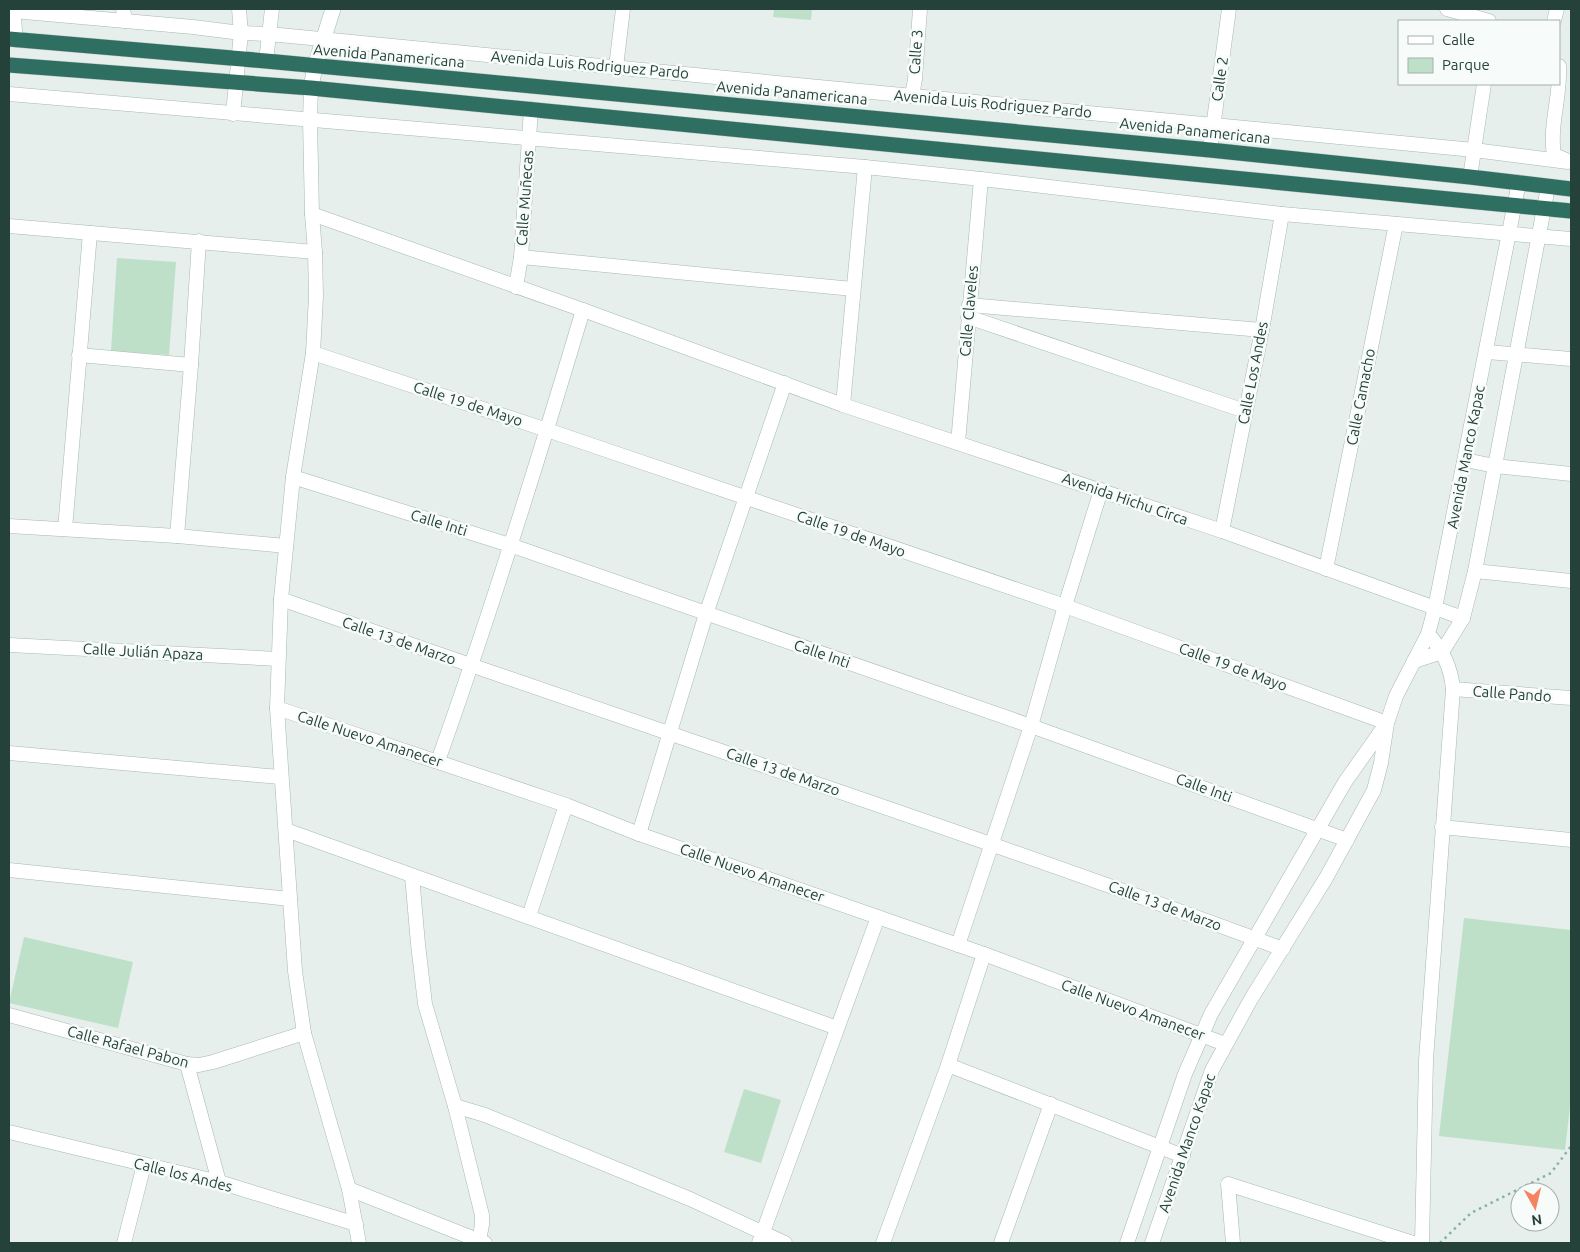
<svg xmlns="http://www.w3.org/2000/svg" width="1580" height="1252" font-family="Ubuntu,sans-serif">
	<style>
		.green { fill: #bfe0c8 }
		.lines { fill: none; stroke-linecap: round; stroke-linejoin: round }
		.street-casing { stroke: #a8b8b2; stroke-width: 15 }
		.secondary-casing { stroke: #a4bbb3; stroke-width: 16 }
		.highway-casing { stroke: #c2cac8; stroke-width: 16 }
		.path { stroke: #86b3a5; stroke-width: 2.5; stroke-dasharray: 2.5 4; stroke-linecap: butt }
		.street { stroke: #fff; stroke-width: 14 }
		.secondary { stroke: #fff; stroke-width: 15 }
		.highway { stroke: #2f6f62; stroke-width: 15 }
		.labels { text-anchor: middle; stroke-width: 5; stroke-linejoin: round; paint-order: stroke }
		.street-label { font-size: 15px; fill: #24423a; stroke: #f7fbf9 }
	</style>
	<rect width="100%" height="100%" fill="#e6efeb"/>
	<g class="green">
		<path d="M 774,9 L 812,9 L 811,20 L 773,17 Z"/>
		<path d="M 117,258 L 176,262 L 169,355 L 111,351 Z"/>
		<path d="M 1464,918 L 1571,930 L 1571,1098 L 1565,1150 L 1439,1136 Z"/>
		<path d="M 24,937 L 133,962 L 118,1028 L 9,1003 Z"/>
		<path d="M 744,1089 L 781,1100 L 761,1163 L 724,1152 Z"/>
	</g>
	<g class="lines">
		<g class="street-casing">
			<g id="street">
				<path d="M 13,9 L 16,40"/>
				<path d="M 123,9 L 125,21"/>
				<path d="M 1447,9 L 1489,21"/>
				<path d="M 13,11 L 193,27 L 241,33 L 269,34 L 1474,150 L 1568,162"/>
				<path d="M 1554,21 L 1557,9"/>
				<path d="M 266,61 L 272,9"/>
				<path d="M 1559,66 C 1561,96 1549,125 1554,155 L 1566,160"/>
				<path d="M 616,67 L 623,9"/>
				<path d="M 311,88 L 310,120 L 312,214 L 315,252 L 316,296 L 313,353 L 293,477 L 281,599 L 277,708 L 295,971 L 304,1033 L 349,1189 L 359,1243"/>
				<path d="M 9,94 L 865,167 L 981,179 L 1282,214 L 1571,239"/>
				<path d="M 912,96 L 915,79 L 920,9"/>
				<path d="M 233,114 L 241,33 L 239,9"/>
				<path d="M 1210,150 L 1229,9"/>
				<path d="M 1470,177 L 1484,84"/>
				<path d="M 312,214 L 583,310 L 843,405 L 1222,531 L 1463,618"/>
				<path d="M 9,226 L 315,252"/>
				<path d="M 521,257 L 853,289"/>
				<path d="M 516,287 L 521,257 L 531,109"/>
				<path d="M 969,305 L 1262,330"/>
				<path d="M 968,317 L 1245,411"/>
				<path d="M 1487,352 L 1571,359"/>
				<path d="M 313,353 L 547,430 L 1065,606 L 1387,723"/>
				<path d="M 79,355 L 191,365"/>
				<path d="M 843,405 L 865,167"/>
				<path d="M 958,443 L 981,179"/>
				<path d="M 1465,460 L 1495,466 L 1571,474"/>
				<path d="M 293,477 L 510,545 L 1031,726 L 1347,840"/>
				<path d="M 9,526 L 177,536 L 286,546"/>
				<path d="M 65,529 L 90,233"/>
				<path d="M 1222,531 L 1262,330 L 1282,214"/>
				<path d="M 177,536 L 191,365 L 199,241"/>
				<path d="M 1326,569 L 1396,224"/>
				<path d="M 1475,571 L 1571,581"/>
				<path d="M 281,599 C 615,717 951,826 1283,949"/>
				<path d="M 9,645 L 278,659"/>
				<path d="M 1414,661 L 1442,652 L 1463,618 L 1475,571 L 1548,187"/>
				<path d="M 1453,689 L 1571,698"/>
				<path d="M 277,708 L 566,805 L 639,834 L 984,954 L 1225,1044"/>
				<path d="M 9,753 L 280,777"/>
				<path d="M 438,761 C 491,612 538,461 583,310"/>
				<path d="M 1442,827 L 1571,840"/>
				<path d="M 286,830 L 837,1028"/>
				<path d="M 639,834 L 706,614 L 785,383"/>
				<path d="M 9,870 L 290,899"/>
				<path d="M 412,876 L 418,944 L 425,1004 L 455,1106 L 482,1215 L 482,1225 L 479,1240"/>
				<path d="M 529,916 L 566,805"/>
				<path d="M 958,945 L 1031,726 L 1065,606 L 1101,490"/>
				<path d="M 9,1015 L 187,1064 L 199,1065 L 213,1062 L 304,1033"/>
				<path d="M 187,1064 L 219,1182"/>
				<path d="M 948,1065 L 1183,1156"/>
				<path d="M 455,1106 L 485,1115 L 690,1199 L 785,1243"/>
				<path d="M 9,1132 L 219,1182 L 356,1224"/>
				<path d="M 349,1189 L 485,1243"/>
				<path d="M 124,1243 L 144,1165"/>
				<path d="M 759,1243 L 878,917"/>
				<path d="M 883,1243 L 948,1065 L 984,954"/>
				<path d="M 1001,1243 L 1051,1104"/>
				<path d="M 1127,1243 L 1185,1074 L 1211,1014 L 1345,782 L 1386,724"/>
				<path d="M 1152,1243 L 1212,1070 L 1251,999 L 1326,878 L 1374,790 L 1381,763 L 1387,723 L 1396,696 L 1428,634 L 1435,608 L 1519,182"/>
				<path d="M 1233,1243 L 1228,1184 L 1413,1243"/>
				<path d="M 1422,1243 L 1426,1060 L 1453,689 C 1451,667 1443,650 1428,634"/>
			</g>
		</g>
		<g class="secondary-casing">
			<path id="secondary" d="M 311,88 L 315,66 L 333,9"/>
		</g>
		<g class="highway-casing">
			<g id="highway">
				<path d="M 9,39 L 266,61 L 1210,150 L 1470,177 L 1571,189"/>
				<path d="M 9,65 L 311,88 L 1571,211"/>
			</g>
		</g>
		<path class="path" d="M 1440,1243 L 1471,1213 L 1551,1173 L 1571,1146"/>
		<use href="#street" class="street"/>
		<use href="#secondary" class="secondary"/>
		<use href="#highway" class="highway"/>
	</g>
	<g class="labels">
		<g class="street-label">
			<text transform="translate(916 52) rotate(-86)" y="5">Calle 3</text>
			<text transform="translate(389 56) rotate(5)" y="5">Avenida Panamericana</text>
			<text transform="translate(590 65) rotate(5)" y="5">Avenida Luis Rodriguez Pardo</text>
			<text transform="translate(1220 79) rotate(-82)" y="5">Calle 2</text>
			<text transform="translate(792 93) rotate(5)" y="5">Avenida Panamericana</text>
			<text transform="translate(993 104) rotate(5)" y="5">Avenida Luis Rodriguez Pardo</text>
			<text transform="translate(1195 131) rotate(6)" y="5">Avenida Panamericana</text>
			<text transform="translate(525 198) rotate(-86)" y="5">Calle Muñecas</text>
			<text transform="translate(969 311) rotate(-85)" y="5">Calle Claveles</text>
			<text transform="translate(1253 373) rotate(-79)" y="5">Calle Los Andes</text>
			<text transform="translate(1361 397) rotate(-79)" y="5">Calle Camacho</text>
			<text transform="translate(468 404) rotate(18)" y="5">Calle 19 de Mayo</text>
			<text transform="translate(1466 457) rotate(-79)" y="5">Avenida Manco Kapac</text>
			<text transform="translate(1125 499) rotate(19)" y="5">Avenida Hichu Circa</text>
			<text transform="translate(439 523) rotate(17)" y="5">Calle Inti</text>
			<text transform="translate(851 534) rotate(19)" y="5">Calle 19 de Mayo</text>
			<text transform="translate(399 641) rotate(19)" y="5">Calle 13 de Marzo</text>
			<text transform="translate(143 652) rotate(3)" y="5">Calle Julián Apaza</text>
			<text transform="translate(822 654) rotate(19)" y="5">Calle Inti</text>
			<text transform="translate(1233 667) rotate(20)" y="5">Calle 19 de Mayo</text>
			<text transform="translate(1512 694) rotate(4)" y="5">Calle Pando</text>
			<text transform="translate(370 739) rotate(18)" y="5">Calle Nuevo Amanecer</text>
			<text transform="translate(783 772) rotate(19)" y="5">Calle 13 de Marzo</text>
			<text transform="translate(1204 788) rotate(20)" y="5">Calle Inti</text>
			<text transform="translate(752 873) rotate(19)" y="5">Calle Nuevo Amanecer</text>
			<text transform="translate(1165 906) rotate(20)" y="5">Calle 13 de Marzo</text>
			<text transform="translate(1133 1010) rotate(20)" y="5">Calle Nuevo Amanecer</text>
			<text transform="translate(128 1047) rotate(15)" y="5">Calle Rafael Pabon</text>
			<text transform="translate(1187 1143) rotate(-71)" y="5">Avenida Manco Kapac</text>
			<text transform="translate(183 1175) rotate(14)" y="5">Calle los Andes</text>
		</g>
	</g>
	<rect width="1580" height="1252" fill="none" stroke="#24423a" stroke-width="20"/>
	<rect x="1398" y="20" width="162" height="65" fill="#f7fbf9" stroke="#a3b1ad"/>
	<rect x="1408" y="36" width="25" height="8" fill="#ffffff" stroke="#a3b1ad"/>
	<text x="1442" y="45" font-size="15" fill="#24423a">Calle</text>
	<rect x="1408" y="58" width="25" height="15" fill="#bfe0c8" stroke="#a3b1ad"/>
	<text x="1442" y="70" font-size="15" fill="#24423a">Parque</text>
	<g transform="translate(1535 1207) rotate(172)"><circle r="24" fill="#f7fbf9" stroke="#a3b1ad"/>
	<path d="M0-4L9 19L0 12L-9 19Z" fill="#f4845f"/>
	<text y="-8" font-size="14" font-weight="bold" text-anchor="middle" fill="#24423a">N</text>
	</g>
</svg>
